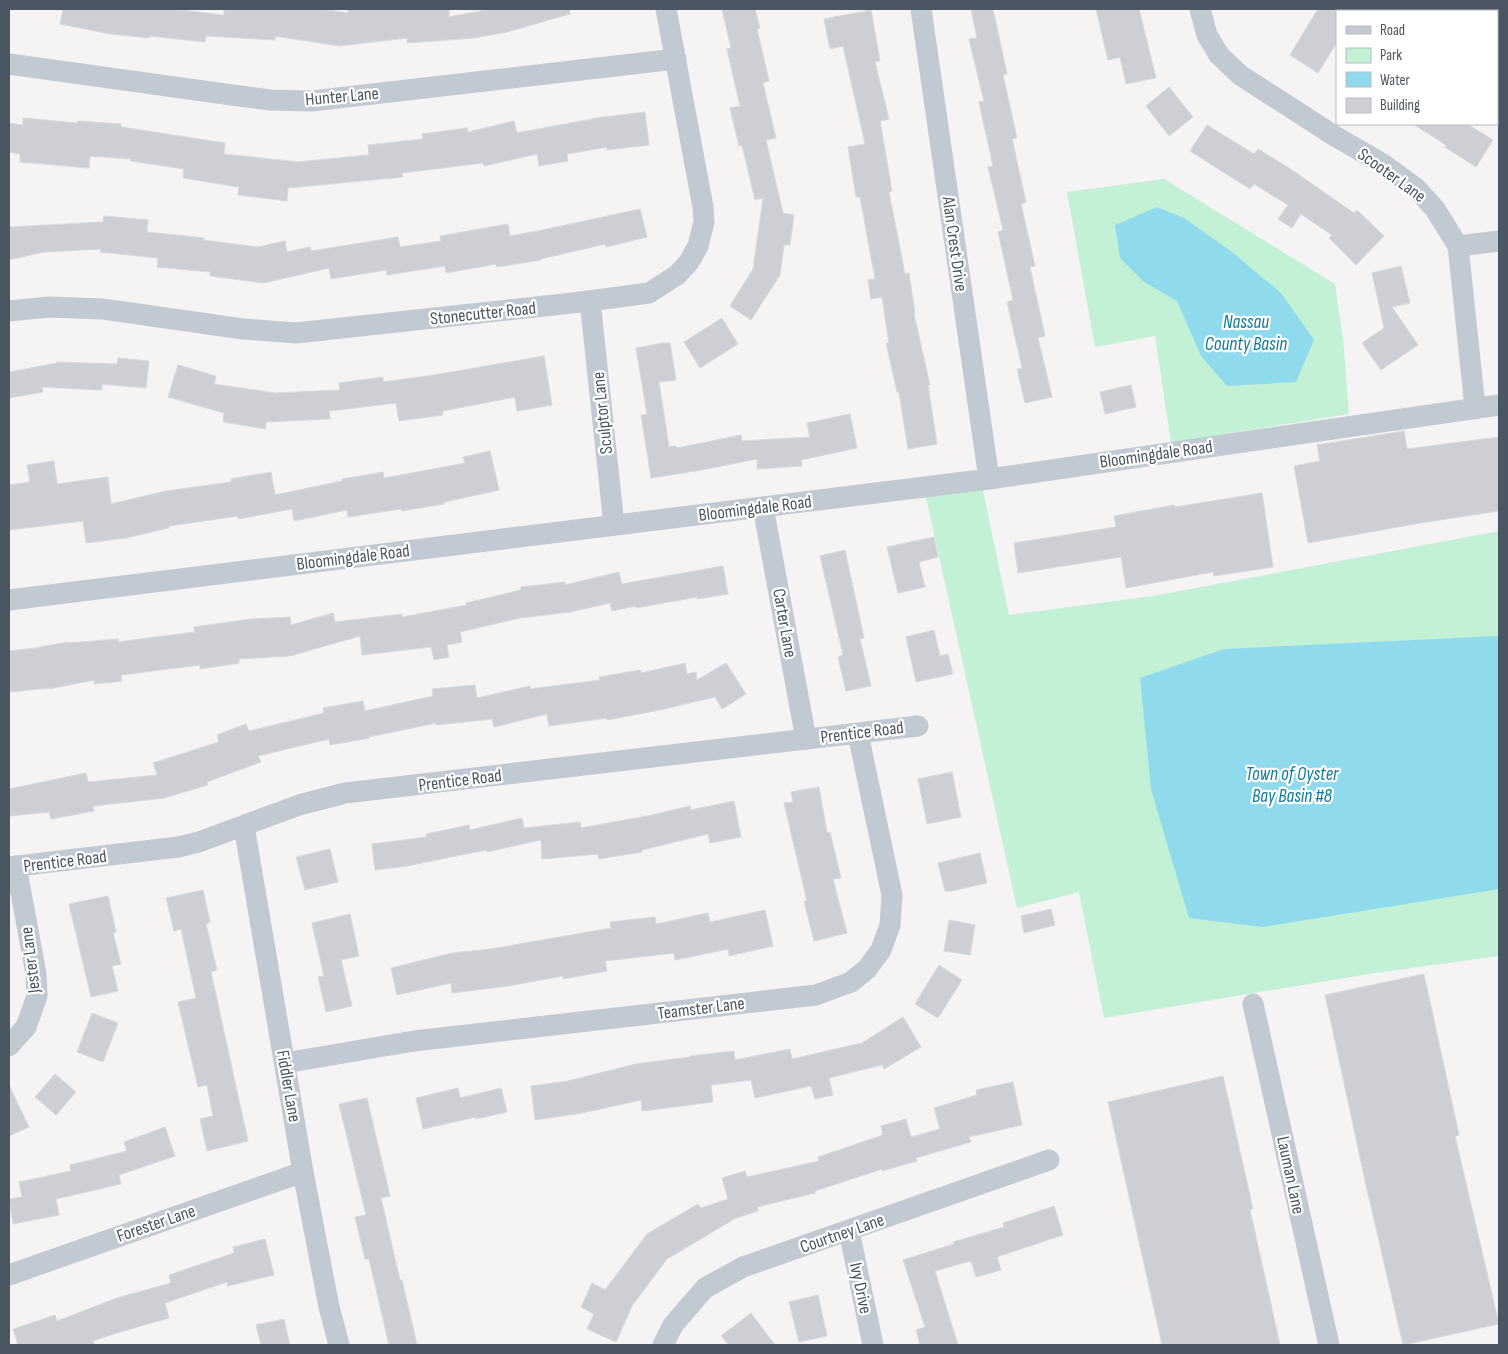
<svg xmlns="http://www.w3.org/2000/svg" width="1508" height="1354" font-family="'Sofia Sans Condensed',sans-serif">
	<style>
		.green { fill: #c3f1d5 }
		.water { fill: #90daee }
		.building { fill: #cdcfd5; stroke: #d7d9de }
		.lines { fill: none; stroke-linecap: round; stroke-linejoin: round }
		.street { stroke: #c1cad2; stroke-width: 21 }
		.labels { text-anchor: middle; stroke-width: 4.5; stroke-linejoin: round; paint-order: stroke }
		.street-label { font-size: 18px; fill: #4a5661; stroke: #fff }
		.water-label { font-size: 19px; font-style: italic; fill: #0c7c9b; stroke: #fff }
	</style>
	<rect width="100%" height="100%" fill="#f5f3f3"/>
	<g class="green">
		<path d="M 1164,179 L 1335,284 L 1343,339 L 1349,414 L 1171,443 L 1155,336 L 1095,347 L 1067,192 Z"/>
		<path d="M 980,476 L 1009,615 L 1153,596 L 1499,531 L 1499,956 L 1375,973 L 1104,1018 L 1079,892 L 1017,908 L 923,484 Z"/>
	</g>
	<g class="water">
		<path d="M 1157,207 L 1184,218 L 1232,252 L 1281,293 L 1314,340 L 1296,382 L 1227,386 L 1201,356 L 1177,301 L 1144,282 L 1120,258 L 1115,225 Z"/>
		<path d="M 1499,636 L 1499,889 L 1263,927 L 1189,918 L 1151,789 L 1140,678 L 1224,649 Z"/>
	</g>
	<g class="building">
		<path d="M 63,9 L 172,9 L 224,15 L 224,9 L 321,9 L 348,13 L 348,9 L 449,9 L 449,17 L 490,9 L 569,9 L 570,14 L 507,32 L 474,38 L 407,43 L 407,38 L 339,46 L 275,36 L 275,40 L 206,36 L 205,42 L 150,36 L 149,38 L 110,34 L 60,24 Z"/>
		<path d="M 722,9 L 755,9 L 760,28 L 757,29 L 769,81 L 763,83 L 776,138 L 766,140 L 783,213 L 794,215 L 790,245 L 784,245 L 780,275 L 751,320 L 730,306 L 753,269 L 763,198 L 755,200 L 742,145 L 739,146 L 730,108 L 740,106 L 727,49 L 731,48 Z"/>
		<path d="M 971,9 L 993,9 L 1007,74 L 1003,75 L 1017,138 L 1012,139 L 1026,202 L 1021,204 L 1035,266 L 1030,267 L 1045,336 L 1038,338 L 1052,397 L 1025,403 L 1017,369 L 1022,368 L 1007,302 L 1013,300 L 998,232 L 1003,230 L 988,167 L 993,166 L 979,102 L 984,101 L 969,39 L 977,38 Z"/>
		<path d="M 1096,9 L 1139,9 L 1156,78 L 1126,84 L 1120,57 L 1108,60 Z"/>
		<path d="M 1318,9 L 1337,9 L 1337,42 L 1318,73 L 1290,55 Z"/>
		<path d="M 871,10 L 880,61 L 875,62 L 889,119 L 880,121 L 892,191 L 889,192 L 905,274 L 909,273 L 915,313 L 914,314 L 930,385 L 928,385 L 937,444 L 908,449 L 899,392 L 897,392 L 886,343 L 889,343 L 882,297 L 871,299 L 868,280 L 875,279 L 860,197 L 856,197 L 848,147 L 865,144 L 843,46 L 830,49 L 824,19 Z"/>
		<path d="M 1169,87 L 1193,117 L 1169,136 L 1146,106 Z"/>
		<path d="M 645,112 L 649,145 L 607,150 L 607,147 L 567,154 L 568,161 L 539,166 L 537,154 L 484,166 L 483,163 L 402,173 L 403,177 L 288,188 L 287,201 L 238,195 L 239,187 L 183,178 L 184,169 L 131,161 L 131,159 L 90,156 L 89,168 L 20,162 L 20,154 L 9,152 L 9,123 L 23,125 L 23,118 L 77,123 L 78,121 L 121,124 L 121,127 L 225,143 L 224,154 L 298,162 L 369,155 L 368,145 L 423,139 L 422,134 L 467,128 L 468,132 L 514,121 L 517,133 L 597,118 Z"/>
		<path d="M 1413,124 L 1467,124 L 1493,140 L 1476,167 L 1445,147 L 1446,145 Z"/>
		<path d="M 1207,125 L 1254,154 L 1258,149 L 1289,168 L 1354,213 L 1357,210 L 1384,236 L 1356,265 L 1329,238 L 1332,235 L 1301,214 L 1292,228 L 1278,219 L 1288,205 L 1254,184 L 1250,189 L 1190,151 Z"/>
		<path d="M 640,209 L 647,237 L 606,247 L 605,244 L 541,259 L 541,260 L 497,267 L 496,264 L 446,273 L 445,266 L 387,275 L 386,270 L 331,279 L 329,268 L 264,283 L 210,276 L 210,272 L 157,267 L 158,258 L 100,252 L 101,249 L 44,252 L 9,260 L 9,227 L 103,222 L 104,216 L 148,220 L 147,232 L 204,238 L 203,240 L 258,247 L 285,241 L 287,252 L 310,247 L 311,251 L 398,237 L 400,247 L 441,241 L 440,236 L 508,224 L 510,236 L 533,232 Z"/>
		<path d="M 1401,266 L 1410,303 L 1392,307 L 1418,345 L 1381,370 L 1362,343 L 1384,328 L 1372,273 Z"/>
		<path d="M 722,318 L 738,344 L 700,368 L 684,342 Z"/>
		<path d="M 663,343 L 670,343 L 676,380 L 659,382 L 669,447 L 676,446 L 677,448 L 741,435 L 742,441 L 810,437 L 807,423 L 850,414 L 857,448 L 801,460 L 802,466 L 757,469 L 757,459 L 702,470 L 651,478 L 641,415 L 647,414 L 636,348 Z"/>
		<path d="M 544,356 L 552,405 L 517,411 L 515,397 L 443,411 L 443,415 L 399,421 L 396,403 L 329,411 L 330,419 L 266,422 L 265,429 L 223,422 L 224,413 L 168,397 L 178,365 L 216,376 L 214,384 L 275,393 L 340,390 L 339,383 L 383,377 L 383,382 L 434,375 Z"/>
		<path d="M 118,358 L 149,361 L 146,388 L 102,384 L 102,390 L 42,387 L 43,392 L 9,398 L 9,372 L 57,363 L 57,362 L 117,364 Z"/>
		<path d="M 1131,385 L 1136,407 L 1105,414 L 1100,392 Z"/>
		<path d="M 1404,431 L 1407,449 L 1499,437 L 1499,511 L 1420,523 L 1308,543 L 1294,466 L 1320,461 L 1317,445 Z"/>
		<path d="M 490,451 L 499,490 L 444,502 L 444,504 L 402,511 L 401,509 L 348,517 L 347,510 L 294,521 L 292,509 L 238,519 L 238,516 L 169,526 L 169,528 L 126,538 L 86,543 L 83,521 L 9,530 L 9,485 L 30,482 L 27,465 L 54,461 L 57,484 L 108,477 L 111,504 L 166,491 L 231,482 L 231,479 L 271,472 L 275,495 L 342,481 L 342,479 L 383,472 L 384,478 L 439,468 L 465,463 L 463,457 Z"/>
		<path d="M 1262,493 L 1273,567 L 1214,576 L 1213,572 L 1126,588 L 1121,557 L 1018,573 L 1014,543 L 1116,527 L 1114,516 L 1174,505 L 1175,507 Z"/>
		<path d="M 934,537 L 938,557 L 919,562 L 925,587 L 898,593 L 887,547 Z"/>
		<path d="M 845,550 L 864,638 L 860,639 L 871,686 L 846,691 L 838,657 L 843,655 L 820,556 Z"/>
		<path d="M 723,566 L 728,594 L 697,599 L 697,597 L 636,608 L 636,606 L 612,611 L 610,603 L 570,612 L 520,618 L 460,632 L 462,642 L 447,645 L 449,657 L 434,660 L 431,647 L 362,655 L 360,636 L 290,656 L 239,659 L 239,663 L 200,669 L 200,665 L 121,675 L 122,681 L 94,684 L 94,680 L 49,689 L 49,688 L 9,692 L 9,651 L 35,648 L 68,642 L 68,643 L 118,639 L 118,642 L 195,632 L 194,627 L 251,619 L 290,617 L 291,625 L 333,613 L 335,622 L 402,614 L 402,617 L 467,605 L 466,603 L 521,590 L 521,587 L 565,582 L 565,585 L 619,572 L 622,584 Z"/>
		<path d="M 934,630 L 940,656 L 948,654 L 953,674 L 916,682 L 906,637 Z"/>
		<path d="M 685,663 L 687,674 L 696,672 L 697,680 L 726,663 L 746,694 L 722,709 L 715,697 L 660,710 L 607,720 L 607,718 L 549,726 L 547,714 L 494,727 L 492,719 L 436,725 L 436,723 L 369,737 L 370,738 L 330,745 L 329,739 L 258,756 L 261,762 L 207,782 L 208,785 L 164,798 L 93,806 L 94,811 L 51,819 L 49,812 L 9,816 L 9,789 L 86,773 L 88,782 L 157,775 L 153,763 L 219,742 L 217,735 L 246,724 L 249,731 L 324,713 L 323,708 L 363,701 L 365,711 L 433,696 L 432,689 L 475,685 L 477,698 L 530,686 L 530,689 L 600,680 L 599,677 L 641,670 L 641,673 Z"/>
		<path d="M 952,772 L 961,817 L 927,824 L 918,779 Z"/>
		<path d="M 819,787 L 827,833 L 830,832 L 841,878 L 833,879 L 847,933 L 814,941 L 804,901 L 807,901 L 784,803 L 793,802 L 791,792 Z"/>
		<path d="M 734,801 L 741,837 L 710,843 L 708,834 L 642,850 L 642,852 L 599,859 L 598,854 L 542,859 L 541,840 L 487,852 L 486,850 L 407,866 L 375,870 L 372,844 L 427,837 L 426,834 L 469,825 L 470,830 L 522,818 L 524,828 L 580,822 L 581,828 L 647,816 L 690,806 L 691,810 Z"/>
		<path d="M 330,849 L 338,882 L 305,890 L 296,857 Z"/>
		<path d="M 980,853 L 987,883 L 952,891 L 945,891 L 938,863 Z"/>
		<path d="M 203,890 L 210,922 L 206,924 L 217,970 L 211,972 L 248,1141 L 207,1151 L 200,1119 L 213,1116 L 207,1085 L 198,1087 L 178,1002 L 196,998 L 181,929 L 174,931 L 166,898 Z"/>
		<path d="M 108,896 L 116,932 L 113,933 L 121,964 L 112,966 L 118,991 L 91,997 L 69,904 Z"/>
		<path d="M 1051,909 L 1055,925 L 1024,933 L 1021,916 Z"/>
		<path d="M 765,910 L 773,946 L 729,956 L 728,949 L 675,960 L 674,953 L 605,961 L 607,971 L 563,979 L 563,976 L 508,986 L 452,993 L 451,983 L 397,995 L 391,968 L 452,953 L 491,949 L 611,928 L 610,922 L 655,917 L 656,924 L 708,913 L 710,922 Z"/>
		<path d="M 350,914 L 359,956 L 341,960 L 352,1006 L 326,1012 L 318,977 L 324,976 L 312,923 Z"/>
		<path d="M 949,920 L 975,925 L 970,955 L 944,951 Z"/>
		<path d="M 939,965 L 962,980 L 938,1018 L 915,1004 Z"/>
		<path d="M 1424,974 L 1459,1135 L 1455,1136 L 1499,1324 L 1403,1345 L 1366,1185 L 1325,995 Z"/>
		<path d="M 92,1013 L 118,1023 L 103,1062 L 77,1052 Z"/>
		<path d="M 903,1017 L 921,1047 L 884,1069 L 882,1065 L 829,1078 L 833,1095 L 815,1099 L 811,1086 L 755,1098 L 751,1080 L 711,1085 L 713,1102 L 642,1111 L 641,1100 L 582,1113 L 535,1120 L 531,1086 L 568,1081 L 636,1064 L 690,1057 L 690,1056 L 734,1051 L 735,1060 L 790,1049 L 792,1059 L 862,1043 Z"/>
		<path d="M 55,1074 L 76,1092 L 56,1115 L 35,1097 Z"/>
		<path d="M 1223,1076 L 1253,1209 L 1250,1210 L 1280,1345 L 1162,1345 L 1108,1102 Z"/>
		<path d="M 1013,1082 L 1022,1125 L 969,1137 L 971,1142 L 916,1158 L 917,1161 L 882,1171 L 882,1169 L 815,1191 L 815,1193 L 757,1207 L 758,1211 L 736,1218 L 667,1259 L 632,1306 L 616,1342 L 587,1329 L 594,1314 L 581,1307 L 592,1283 L 605,1290 L 647,1234 L 698,1204 L 701,1208 L 728,1199 L 722,1178 L 745,1171 L 747,1177 L 819,1161 L 818,1157 L 883,1135 L 881,1126 L 906,1119 L 911,1137 L 940,1129 L 934,1108 L 977,1095 L 976,1090 Z"/>
		<path d="M 9,1085 L 29,1127 L 9,1136 Z"/>
		<path d="M 458,1088 L 460,1098 L 501,1088 L 507,1112 L 476,1119 L 476,1117 L 423,1129 L 416,1098 Z"/>
		<path d="M 367,1098 L 390,1196 L 381,1198 L 400,1280 L 402,1280 L 417,1345 L 389,1345 L 369,1259 L 365,1259 L 355,1217 L 366,1215 L 339,1104 Z"/>
		<path d="M 165,1127 L 175,1156 L 119,1175 L 121,1184 L 56,1199 L 59,1215 L 13,1224 L 9,1199 L 22,1197 L 19,1182 L 71,1171 L 70,1165 L 127,1151 L 124,1142 Z"/>
		<path d="M 1054,1206 L 1063,1235 L 997,1257 L 1001,1270 L 976,1277 L 971,1261 L 935,1271 L 958,1345 L 920,1345 L 916,1330 L 925,1327 L 903,1260 L 954,1244 L 953,1242 L 1004,1227 L 1003,1223 Z"/>
		<path d="M 265,1239 L 274,1275 L 228,1286 L 227,1282 L 165,1303 L 169,1318 L 117,1333 L 93,1341 L 95,1345 L 18,1345 L 13,1329 L 55,1315 L 57,1321 L 117,1298 L 171,1283 L 169,1275 L 234,1253 L 233,1247 Z"/>
		<path d="M 818,1295 L 827,1336 L 799,1342 L 789,1302 Z"/>
		<path d="M 751,1313 L 775,1345 L 729,1345 L 721,1336 Z"/>
		<path d="M 284,1319 L 290,1345 L 261,1345 L 256,1325 Z"/>
	</g>
	<g class="lines">
		<g class="street">
			<path d="M 921,9 L 989,479"/>
			<path d="M 1200,9 L 1207,35 L 1219,55 L 1240,75 L 1333,135 L 1383,164 L 1417,189 L 1435,209 L 1458,246 L 1475,407"/>
			<path d="M 1416,11 L 1418,9"/>
			<path d="M 9,64 L 232,95 L 270,100 L 312,101 L 676,59"/>
			<path d="M 1458,246 L 1499,241"/>
			<path d="M 590,301 L 614,525"/>
			<path d="M 9,311 L 49,307 L 103,309 L 243,329 L 296,333 L 581,302 L 649,293 L 677,275 L 689,262 L 698,246 L 704,222 L 703,207 L 666,9"/>
			<path d="M 763,507 L 806,739"/>
			<path d="M 9,600 L 989,479 L 1499,405"/>
			<path d="M 244,826 L 303,1172 L 329,1307 L 339,1345"/>
			<path d="M 9,867 L 178,847 L 199,842 L 299,805 L 345,793 L 918,726"/>
			<path d="M 1253,1004 L 1329,1345"/>
			<path d="M 9,1046 L 26,1027 L 37,996 L 36,974 L 16,866"/>
			<path d="M 285,1063 L 414,1041 L 816,995 L 851,982 L 867,969 L 881,950 L 890,925 L 892,895 L 858,734"/>
			<path d="M 849,1231 L 873,1345"/>
			<path d="M 9,1275 L 303,1172"/>
			<path d="M 663,1345 L 673,1325 L 705,1288 L 743,1267 L 1049,1160"/>
		</g>
	</g>
	<g class="labels">
		<g class="street-label">
			<text transform="translate(342 96) rotate(-5)" y="6">Hunter Lane</text>
			<text transform="translate(1392 175) rotate(36)" y="6">Scooter Lane</text>
			<text transform="translate(955 244) rotate(82)" y="6">Alan Crest Drive</text>
			<text transform="translate(483 313) rotate(-6)" y="6">Stonecutter Road</text>
			<text transform="translate(602 413) rotate(-96)" y="6">Sculptor Lane</text>
			<text transform="translate(1156 454) rotate(-8)" y="6">Bloomingdale Road</text>
			<text transform="translate(755 508) rotate(-7)" y="6">Bloomingdale Road</text>
			<text transform="translate(353 557) rotate(-7)" y="6">Bloomingdale Road</text>
			<text transform="translate(785 623) rotate(80)" y="6">Carter Lane</text>
			<text transform="translate(862 732) rotate(-7)" y="6">Prentice Road</text>
			<text transform="translate(460 780) rotate(-7)" y="6">Prentice Road</text>
			<text transform="translate(65 861) rotate(-7)" y="6">Prentice Road</text>
			<text transform="translate(30 960) rotate(-97)" y="6">Jester Lane</text>
			<text transform="translate(701 1008) rotate(-7)" y="6">Teamster Lane</text>
			<text transform="translate(289 1086) rotate(80)" y="6">Fiddler Lane</text>
			<text transform="translate(1291 1175) rotate(78)" y="6">Lauman Lane</text>
			<text transform="translate(156 1223) rotate(-19)" y="6">Forester Lane</text>
			<text transform="translate(842 1233) rotate(-19)" y="6">Courtney Lane</text>
			<text transform="translate(861 1288) rotate(78)" y="6">Ivy Drive</text>
		</g>
		<g class="water-label">
			<text x="1246" y="328">Nassau<tspan x="1246" dy="22">County Basin</tspan></text>
			<text x="1292" y="780">Town of Oyster<tspan x="1292" dy="22">Bay Basin #8</tspan></text>
		</g>
	</g>
	<rect width="1508" height="1354" fill="none" stroke="#4a5661" stroke-width="20"/>
	<rect x="1336" y="10" width="162" height="115" fill="#ffffff" stroke="#b7bbc0"/>
	<rect x="1346" y="26" width="25" height="8" fill="#c1cad2" stroke="#b7bbc0"/>
	<text x="1380" y="35" font-size="15" fill="#4a5661">Road</text>
	<rect x="1346" y="48" width="25" height="15" fill="#c3f1d5" stroke="#b7bbc0"/>
	<text x="1380" y="60" font-size="15" fill="#4a5661">Park</text>
	<rect x="1346" y="72" width="25" height="15" fill="#90daee" stroke="#b7bbc0"/>
	<text x="1380" y="85" font-size="15" fill="#4a5661">Water</text>
	<rect x="1346" y="98" width="25" height="15" fill="#cdcfd5" stroke="#b7bbc0"/>
	<text x="1380" y="110" font-size="15" fill="#4a5661">Building</text>
</svg>
